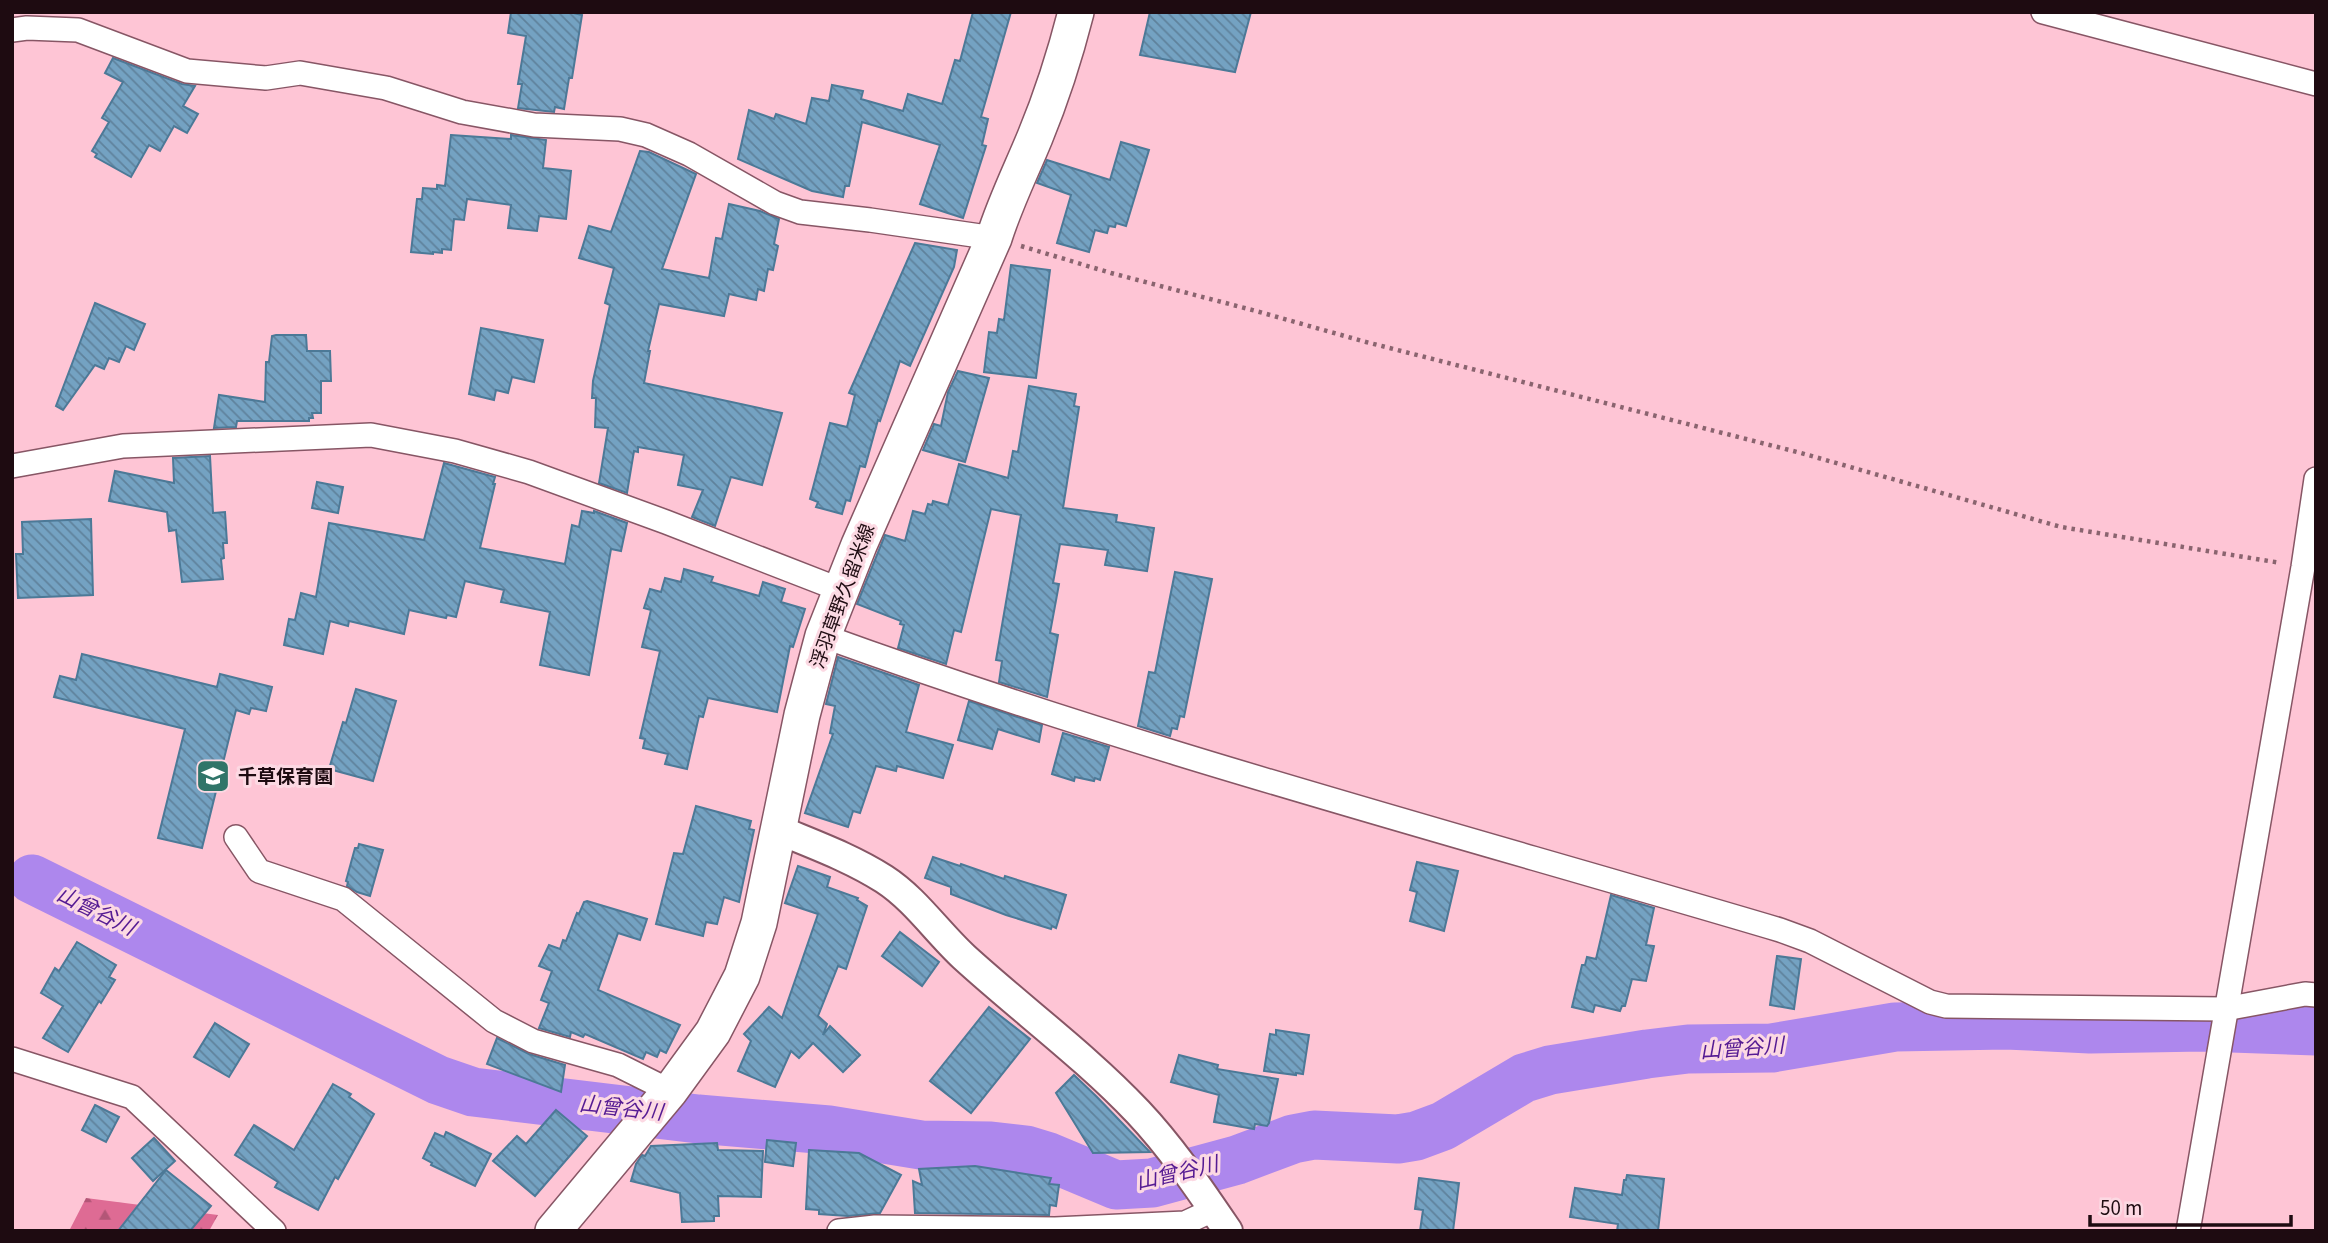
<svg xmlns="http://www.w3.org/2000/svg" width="2328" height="1243" font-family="'Source Sans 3','Noto Sans JP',sans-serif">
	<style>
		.forest { fill: url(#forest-firs) }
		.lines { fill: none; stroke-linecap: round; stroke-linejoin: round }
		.stream { stroke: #8262ab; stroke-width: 8 }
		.river { stroke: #ad87ed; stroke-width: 49 }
		.building { fill: url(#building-back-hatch); stroke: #4c7997; stroke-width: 2 }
		.minor-casing { stroke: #875665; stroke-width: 26 }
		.tertiary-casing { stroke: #875665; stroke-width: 32 }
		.primary-casing { stroke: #875665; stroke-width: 38 }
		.path { stroke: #8a646f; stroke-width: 4.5; stroke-dasharray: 3.5 5; stroke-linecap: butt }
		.minor { stroke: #fff; stroke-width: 23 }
		.tertiary { stroke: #fff; stroke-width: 28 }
		.primary { stroke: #fff; stroke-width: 35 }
		.labels { text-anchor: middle; stroke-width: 6; stroke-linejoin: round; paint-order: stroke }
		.street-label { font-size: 19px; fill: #1e0b11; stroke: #fcd9e3 }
		.poi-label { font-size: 19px; font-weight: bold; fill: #1e0b11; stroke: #fcd9e3; text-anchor: start }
		.water-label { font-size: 21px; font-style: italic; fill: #551b93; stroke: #fcd9e3 }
	</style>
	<defs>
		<pattern id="forest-firs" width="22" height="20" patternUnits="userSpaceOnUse" patternTransform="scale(1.75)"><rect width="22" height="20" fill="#de6b94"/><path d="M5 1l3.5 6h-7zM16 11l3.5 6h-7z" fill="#b35677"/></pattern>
		<pattern id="building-back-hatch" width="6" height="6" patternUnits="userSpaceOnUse" patternTransform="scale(1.75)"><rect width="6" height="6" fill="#74a2c2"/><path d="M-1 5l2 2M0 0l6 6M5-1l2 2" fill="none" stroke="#5f829c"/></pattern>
	</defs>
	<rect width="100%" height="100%" fill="#fec5d5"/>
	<path class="forest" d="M 86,1198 L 218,1215 L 209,1231 L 69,1231 Z"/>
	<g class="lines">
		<path class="stream" d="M 12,872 L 32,879"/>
		<path class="river" d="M 32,879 L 438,1080 L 473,1092 L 698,1119 L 829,1130 L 921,1145 L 991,1146 L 1026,1150 L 1049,1157 L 1116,1185 L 1152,1183 L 1237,1160 L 1293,1139 L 1314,1135 L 1398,1139 L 1416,1136 L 1443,1126 L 1524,1078 L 1550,1070 L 1647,1054 L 1688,1049 L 1772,1048 L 1895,1027 L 2006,1025 L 2090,1029 L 2203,1027 L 2316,1031"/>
	</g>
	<g class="building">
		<path d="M 511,12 L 569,12 L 582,15 L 572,78 L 569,78 L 564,109 L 555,107 L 554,112 L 518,108 L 522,84 L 518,84 L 526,36 L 508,33 Z"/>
		<path d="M 973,12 L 1011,12 L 981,117 L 988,119 L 982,145 L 986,146 L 963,218 L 920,204 L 940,145 L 862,122 L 849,186 L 845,186 L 843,197 L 812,191 L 738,159 L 749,110 L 774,119 L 776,114 L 806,124 L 812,98 L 829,101 L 832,85 L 863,91 L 861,99 L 903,111 L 908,94 L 942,104 L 955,60 L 960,61 Z"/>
		<path d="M 1150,12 L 1251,12 L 1235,72 L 1140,55 Z"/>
		<path d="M 113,58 L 182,84 L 195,86 L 183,106 L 198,114 L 187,133 L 174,126 L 160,151 L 149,145 L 131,177 L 95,157 L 97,154 L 92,151 L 109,122 L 102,118 L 123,82 L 105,73 Z"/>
		<path d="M 451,135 L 511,139 L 511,135 L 546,140 L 543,168 L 571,171 L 566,219 L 539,216 L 537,231 L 508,228 L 511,205 L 467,199 L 464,220 L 454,219 L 451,250 L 442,249 L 442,253 L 433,252 L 433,254 L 411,252 L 417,199 L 422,199 L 423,188 L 437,189 L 437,185 L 445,186 Z"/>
		<path d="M 1121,142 L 1149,150 L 1126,226 L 1116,223 L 1115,227 L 1109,226 L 1107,233 L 1095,230 L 1089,252 L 1057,243 L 1071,195 L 1037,183 L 1047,160 L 1110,180 Z"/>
		<path d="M 640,151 L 649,152 L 696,174 L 662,269 L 709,278 L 716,238 L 722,239 L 729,204 L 760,211 L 779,219 L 774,244 L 778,246 L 773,270 L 768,269 L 764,291 L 758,289 L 756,300 L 729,294 L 724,316 L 659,304 L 648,351 L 650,351 L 644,383 L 782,413 L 762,485 L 731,477 L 715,526 L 692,517 L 703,490 L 678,485 L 684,455 L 638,447 L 638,452 L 634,451 L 627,493 L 599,483 L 608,428 L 595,427 L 596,398 L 592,398 L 593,381 L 610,305 L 605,303 L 614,268 L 579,258 L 589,226 L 611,232 Z"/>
		<path d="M 915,243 L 957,250 L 954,267 L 910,366 L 900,361 L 880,421 L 878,420 L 865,467 L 860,466 L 850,501 L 846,500 L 842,514 L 816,507 L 818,502 L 810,499 L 830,423 L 847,427 L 855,395 L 849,393 Z"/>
		<path d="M 1011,265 L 1050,270 L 1036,378 L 984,372 L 989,332 L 997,333 L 999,319 L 1004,320 Z"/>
		<path d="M 95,303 L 145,324 L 134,350 L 126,346 L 119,362 L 109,358 L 104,369 L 95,365 L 63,410 L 56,406 Z"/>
		<path d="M 481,328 L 543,340 L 534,382 L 512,377 L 508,393 L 496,390 L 494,400 L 469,394 Z"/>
		<path d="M 276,335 L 306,335 L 307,351 L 330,351 L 331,381 L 321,381 L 321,413 L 312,413 L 313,418 L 309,418 L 309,421 L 237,421 L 236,427 L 214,428 L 219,395 L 265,402 L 266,362 L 269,362 L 272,336 Z"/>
		<path d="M 958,371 L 989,378 L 965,462 L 923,450 L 934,424 L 941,426 L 948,392 Z"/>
		<path d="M 1029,386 L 1076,394 L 1074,406 L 1079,407 L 1063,508 L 1117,515 L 1116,522 L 1154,528 L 1147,571 L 1105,565 L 1108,550 L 1060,544 L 1053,583 L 1059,584 L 1050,633 L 1058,635 L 1047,697 L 999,682 L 1002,661 L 996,660 L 1021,515 L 991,509 L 961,632 L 954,630 L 946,664 L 898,648 L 904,625 L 900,624 L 901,621 L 857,604 L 885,535 L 905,541 L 913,511 L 925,514 L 928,504 L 932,505 L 933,501 L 948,505 L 959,464 L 1008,478 L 1013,451 L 1018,452 Z"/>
		<path d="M 210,456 L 213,513 L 225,512 L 227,543 L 223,543 L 224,558 L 221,559 L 223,579 L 182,582 L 176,530 L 169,531 L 167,512 L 109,501 L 115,471 L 174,483 L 173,458 Z"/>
		<path d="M 444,463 L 495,477 L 493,484 L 495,484 L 480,548 L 565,564 L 572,525 L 579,527 L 582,511 L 594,513 L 594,511 L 627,523 L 621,551 L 611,549 L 589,675 L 540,665 L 550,612 L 501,602 L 504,590 L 465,581 L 456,617 L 447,615 L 446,618 L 409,610 L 404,634 L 349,621 L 348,626 L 330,621 L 323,654 L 284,645 L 289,619 L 295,620 L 301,593 L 316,597 L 329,523 L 424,540 Z"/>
		<path d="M 317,482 L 343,487 L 338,513 L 312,508 Z"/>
		<path d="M 91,519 L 93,595 L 18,598 L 16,554 L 23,554 L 22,522 Z"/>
		<path d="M 684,569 L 713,577 L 711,582 L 759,596 L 763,582 L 785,589 L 781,602 L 805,609 L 793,647 L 790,646 L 777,712 L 708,698 L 703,717 L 699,716 L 687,769 L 665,764 L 668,754 L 643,748 L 645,739 L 640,738 L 660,651 L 642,647 L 651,610 L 644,608 L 650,589 L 661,592 L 665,578 L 681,582 Z"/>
		<path d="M 1175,572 L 1212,579 L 1184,717 L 1180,716 L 1177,729 L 1172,728 L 1170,736 L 1138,726 L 1149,672 L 1155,673 Z"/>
		<path d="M 82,654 L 217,687 L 220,674 L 272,687 L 266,711 L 251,708 L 249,714 L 236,710 L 202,848 L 158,838 L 185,729 L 54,697 L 60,676 L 76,680 Z"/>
		<path d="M 838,657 L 919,685 L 906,732 L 953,745 L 943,778 L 897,766 L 896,771 L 876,766 L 860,813 L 853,811 L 848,827 L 805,813 L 833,734 L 830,733 L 835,706 L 826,704 Z"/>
		<path d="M 356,689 L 396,701 L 373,781 L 329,769 L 343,722 L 346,723 Z"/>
		<path d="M 969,701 L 1042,725 L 1039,742 L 998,729 L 992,749 L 958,740 Z"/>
		<path d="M 1063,733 L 1109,747 L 1100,780 L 1095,778 L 1094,781 L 1075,777 L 1074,781 L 1052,774 Z"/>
		<path d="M 696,806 L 751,821 L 749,829 L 754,830 L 739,902 L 724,897 L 717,924 L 706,922 L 703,936 L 656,924 L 674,853 L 683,854 Z"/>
		<path d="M 359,844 L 383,850 L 370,896 L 357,892 L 347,886 L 348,882 L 346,881 L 355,848 L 358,848 Z"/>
		<path d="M 933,857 L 960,866 L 961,864 L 1004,879 L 1005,876 L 1066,895 L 1056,928 L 1052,926 L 1051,929 L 1006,915 L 951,894 L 951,887 L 925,878 Z"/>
		<path d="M 1417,862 L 1458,871 L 1444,931 L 1410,921 L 1417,892 L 1410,890 Z"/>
		<path d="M 798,866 L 830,877 L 827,887 L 858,898 L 857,900 L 867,906 L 846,969 L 838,966 L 818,1016 L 827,1024 L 823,1035 L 830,1026 L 860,1055 L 843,1072 L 813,1043 L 799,1058 L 791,1051 L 775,1087 L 738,1071 L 751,1041 L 744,1034 L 769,1007 L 782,1018 L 818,914 L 785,903 Z"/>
		<path d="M 1611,895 L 1654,908 L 1646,945 L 1654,946 L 1646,981 L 1632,979 L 1625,1006 L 1622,1006 L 1620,1011 L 1595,1005 L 1593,1012 L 1572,1007 L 1582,965 L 1585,965 L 1587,957 L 1596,959 Z"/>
		<path d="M 587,901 L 647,919 L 640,940 L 618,933 L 598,990 L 680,1025 L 666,1053 L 660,1050 L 657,1057 L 646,1052 L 643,1059 L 585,1034 L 583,1037 L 571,1032 L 570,1037 L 539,1028 L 549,1003 L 541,1000 L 552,971 L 539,966 L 549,945 L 560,949 L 563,940 L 566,941 L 577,913 L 579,914 L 584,902 Z"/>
		<path d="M 900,932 L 939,962 L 922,986 L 882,956 Z"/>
		<path d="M 77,942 L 116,965 L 109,977 L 115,980 L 101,1003 L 99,1001 L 68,1052 L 43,1038 L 63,1006 L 41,993 L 55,968 L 59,971 Z"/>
		<path d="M 1777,956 L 1801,959 L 1794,1009 L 1770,1005 Z"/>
		<path d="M 989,1007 L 1030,1039 L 971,1113 L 930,1081 Z"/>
		<path d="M 215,1023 L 249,1044 L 229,1077 L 194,1057 Z"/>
		<path d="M 1276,1030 L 1309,1035 L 1303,1074 L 1296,1073 L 1296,1075 L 1264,1071 L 1270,1034 L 1276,1035 Z"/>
		<path d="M 497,1038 L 529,1054 L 565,1065 L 561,1092 L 487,1064 Z"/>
		<path d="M 1179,1055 L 1218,1065 L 1217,1069 L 1278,1079 L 1269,1123 L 1267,1126 L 1255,1124 L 1254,1129 L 1214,1122 L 1219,1095 L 1171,1082 Z"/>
		<path d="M 1074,1075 L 1097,1097 L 1150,1152 L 1093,1153 L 1056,1093 Z"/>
		<path d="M 333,1084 L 351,1094 L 349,1097 L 374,1114 L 338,1179 L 335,1177 L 318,1210 L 275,1187 L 278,1182 L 235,1155 L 254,1125 L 294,1150 Z"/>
		<path d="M 95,1105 L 119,1117 L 106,1142 L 82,1130 Z"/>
		<path d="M 556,1110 L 587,1136 L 535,1196 L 493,1161 L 517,1136 L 526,1144 Z"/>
		<path d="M 446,1132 L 491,1154 L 475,1186 L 431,1165 L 432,1163 L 423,1158 L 435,1133 L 444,1137 Z"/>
		<path d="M 154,1138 L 175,1161 L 153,1181 L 132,1158 Z"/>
		<path d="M 767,1140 L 796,1143 L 793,1166 L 765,1162 Z"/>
		<path d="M 717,1143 L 718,1150 L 763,1151 L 761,1197 L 718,1196 L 719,1216 L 714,1216 L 714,1221 L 682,1222 L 680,1193 L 631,1181 L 636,1164 L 642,1155 L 645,1156 L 651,1146 Z"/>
		<path d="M 809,1150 L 859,1153 L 901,1175 L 880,1213 L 848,1216 L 819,1214 L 819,1210 L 806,1209 Z"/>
		<path d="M 975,1166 L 1051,1178 L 1049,1184 L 1059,1185 L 1056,1206 L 1050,1205 L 1049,1215 L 915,1213 L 913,1181 L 922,1185 L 919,1169 Z"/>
		<path d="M 166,1170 L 211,1206 L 190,1231 L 118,1231 Z"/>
		<path d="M 1627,1175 L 1664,1179 L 1658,1231 L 1617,1231 L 1618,1224 L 1570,1217 L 1575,1188 L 1622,1195 L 1624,1180 L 1626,1180 Z"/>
		<path d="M 1419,1178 L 1459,1183 L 1453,1231 L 1420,1231 L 1423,1210 L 1415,1209 Z"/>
	</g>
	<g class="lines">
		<g class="minor-casing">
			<g id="minor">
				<path d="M 2043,12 L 2316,84"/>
				<path d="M 12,30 L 27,28 L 78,30 L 187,71 L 266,78 L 300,73 L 386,88 L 462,112 L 534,125 L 620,129 L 646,135 L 689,154 L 775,203 L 800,212 L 870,220 L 994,238"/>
				<path d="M 12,466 L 123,446 L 371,435 L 455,451 L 529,472 L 666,522 L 841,590"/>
				<path d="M 823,636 C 1137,750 1460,835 1780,930 L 1810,941 L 1930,1002 L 1946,1006 L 2225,1009 L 2305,994 L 2316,995"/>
				<path d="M 236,837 L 259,871 L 343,899 L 494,1021 L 533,1041 L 618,1065 L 670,1091"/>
				<path d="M 12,1059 L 132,1097 L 274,1231"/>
				<path d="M 839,1231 L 875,1227 L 1055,1229 L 1185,1223 L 1213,1210"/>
				<path d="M 2188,1231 L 2303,567 L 2316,479"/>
			</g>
		</g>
		<g class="tertiary-casing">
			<path id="tertiary" d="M 779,830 C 815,845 851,858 884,879 C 915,899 937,932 964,957 C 1021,1009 1085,1056 1138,1112 C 1172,1148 1200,1190 1228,1231"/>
		</g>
		<g class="primary-casing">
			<path id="primary" d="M 553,1231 L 670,1091 L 713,1032 L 742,976 L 759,923 L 802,715 L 823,636 L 859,545 L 994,238 C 1005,203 1021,171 1035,137 C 1052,96 1065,55 1076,12"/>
		</g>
		<path class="path" d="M 1021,246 L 1111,273 L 1256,311 L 1366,342 L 1801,453 L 2061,527 L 2281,563"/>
		<use href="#minor" class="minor"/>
		<use href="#tertiary" class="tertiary"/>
		<use href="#primary" class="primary"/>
	</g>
	<defs>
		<g id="school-square" transform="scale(1.75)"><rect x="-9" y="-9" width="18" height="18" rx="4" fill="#307569" stroke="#fcd9e3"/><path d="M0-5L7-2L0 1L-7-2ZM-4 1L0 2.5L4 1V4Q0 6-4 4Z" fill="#fff"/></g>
	</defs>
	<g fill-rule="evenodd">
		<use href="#school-square" x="213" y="776"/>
	</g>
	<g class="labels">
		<g class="street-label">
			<text transform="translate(842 596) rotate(-70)" y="7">浮羽草野久留米線</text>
		</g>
		<g class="poi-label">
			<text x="238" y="783">千草保育園</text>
		</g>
		<g class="water-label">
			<text transform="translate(96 911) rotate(26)" y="7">山曾谷川</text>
			<text transform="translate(1742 1048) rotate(-4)" y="7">山曾谷川</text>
			<text transform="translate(621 1108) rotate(6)" y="7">山曾谷川</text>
			<text transform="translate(1177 1173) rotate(-13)" y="7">山曾谷川</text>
		</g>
	</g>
	<rect width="2328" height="1243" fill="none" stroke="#1e0b11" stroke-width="28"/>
	<path d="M2090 1215v10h201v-10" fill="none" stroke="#1e0b11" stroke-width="3.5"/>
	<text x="2100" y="1215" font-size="21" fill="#1e0b11" stroke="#fcd9e3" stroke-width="5" paint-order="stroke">50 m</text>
</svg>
